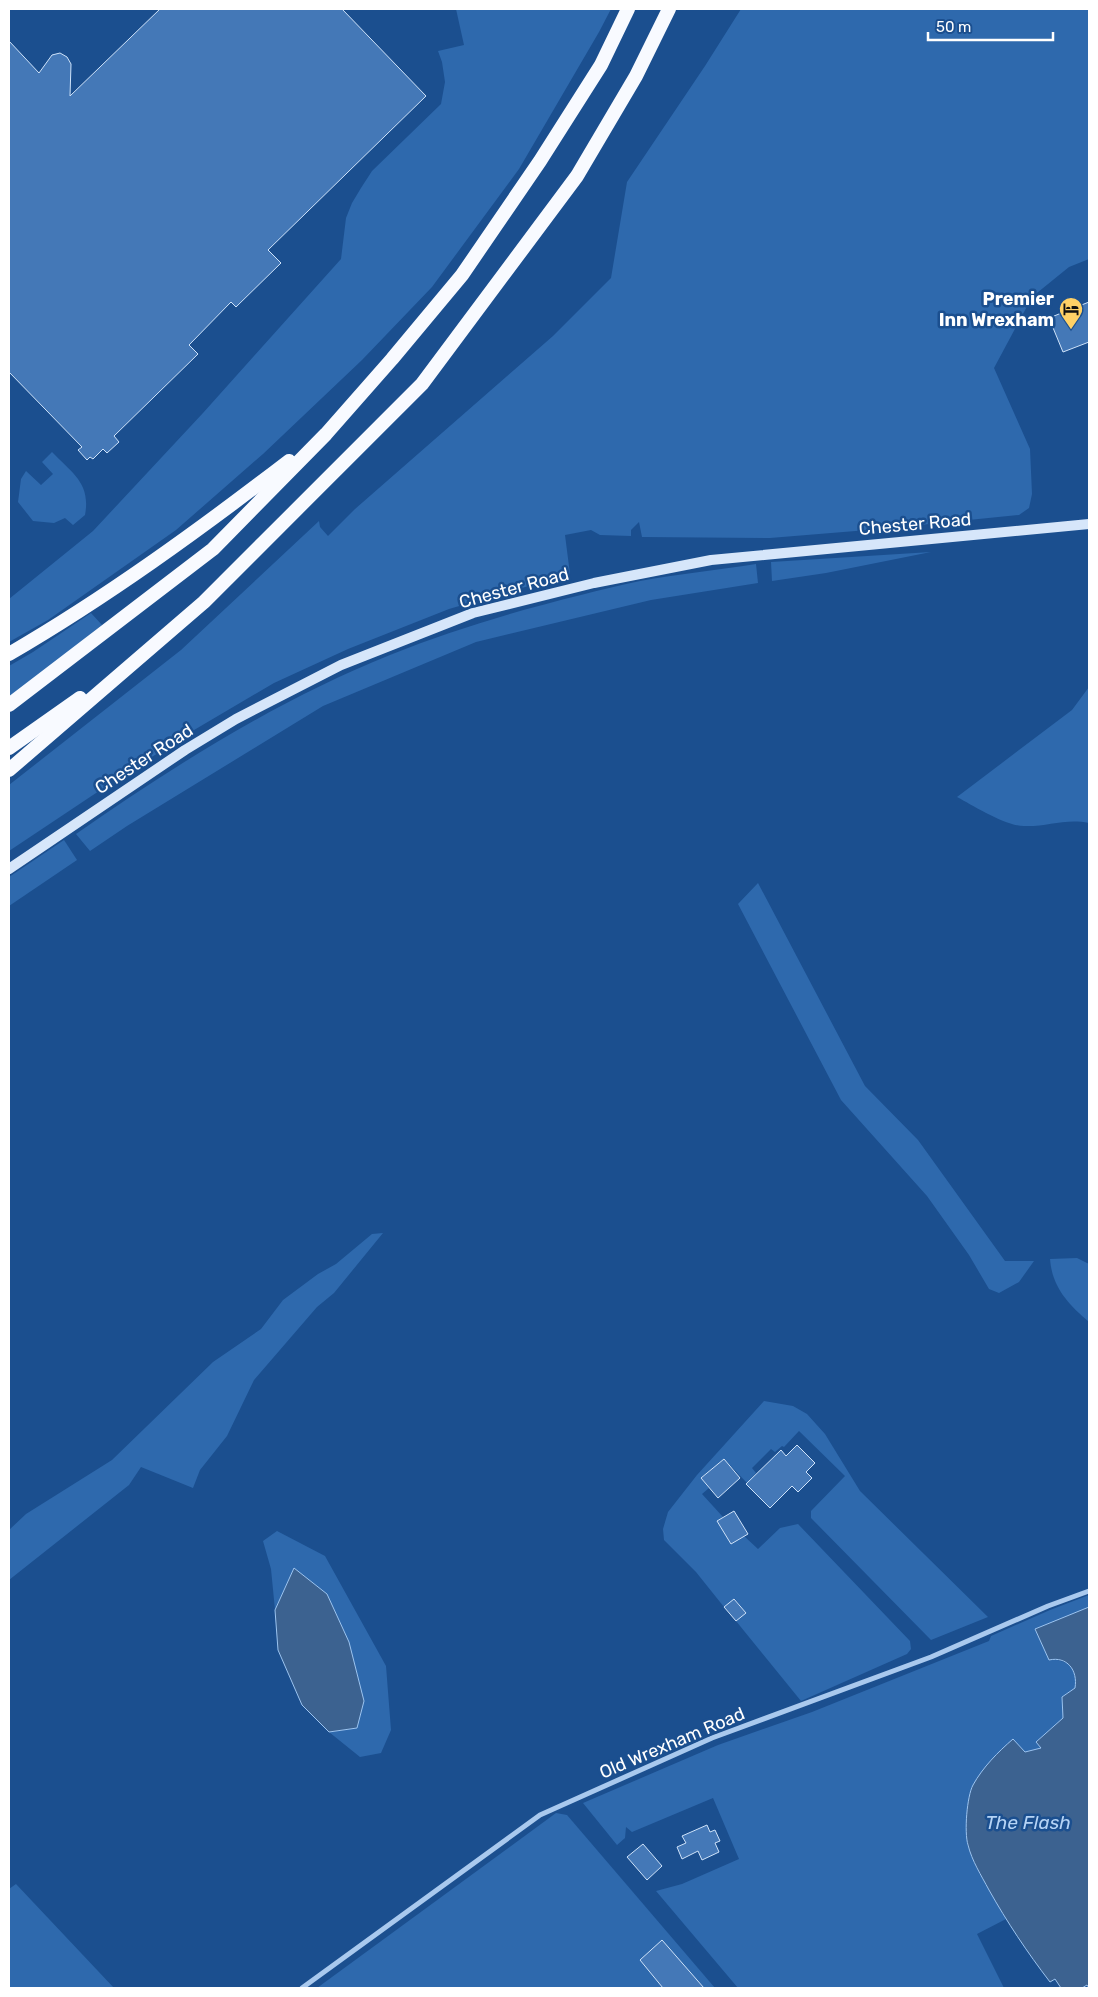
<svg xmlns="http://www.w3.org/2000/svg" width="1098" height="1997" font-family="Rubik,sans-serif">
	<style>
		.green { fill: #2e69ad }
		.water { fill: #3c6290; stroke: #9cc4f0 }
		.building { fill: #4478b7; stroke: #cfe3fa }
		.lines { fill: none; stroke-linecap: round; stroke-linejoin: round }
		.minor { stroke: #a9c9ee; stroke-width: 5 }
		.secondary { stroke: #d6e6fa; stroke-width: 10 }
		.trunk { stroke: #f8faff; stroke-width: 14 }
		.labels { text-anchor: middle; stroke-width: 5; stroke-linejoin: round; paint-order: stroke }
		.poi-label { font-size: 18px; font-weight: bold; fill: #fff; stroke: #1b4f8f; text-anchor: end }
		.street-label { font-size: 18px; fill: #fff; stroke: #1b4f8f }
		.water-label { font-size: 19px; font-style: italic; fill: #b5d3f5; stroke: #1b4f8f }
	</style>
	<rect width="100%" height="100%" fill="#1b4f8f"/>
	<g class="green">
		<path d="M 456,9 L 611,9 L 599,32 L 519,169 L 432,287 L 362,360 L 263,454 L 176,530 L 48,620 L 9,642 L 9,599 L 93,531 L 203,413 L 341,259 L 346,218 L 352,203 L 361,188 L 372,171 L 441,104 L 445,82 L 442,62 L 438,51 L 464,45 Z"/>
		<path d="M 741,9 L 1089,9 L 1089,259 L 1069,267 L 1032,297 L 994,368 L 1030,449 L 1032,494 L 1029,508 L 1019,515 L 880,529 L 770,538 L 642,537 L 639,522 L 631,530 L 631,536 L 600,535 L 591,530 L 565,535 L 570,574 L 449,609 L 348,649 L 274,683 L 189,733 L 93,795 L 9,851 L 9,785 L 181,650 L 319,521 L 320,527 L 328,536 L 355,509 L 553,336 L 611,278 L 627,182 L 705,66 Z"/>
		<path d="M 52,452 C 72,473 91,483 85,515 L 73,525 L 65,518 L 54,523 L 33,521 L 18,502 L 21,479 L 26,471 L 41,485 L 53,474 L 42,462 Z"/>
		<path d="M 931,552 L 826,573 L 772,581 L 771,562 Z"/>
		<path d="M 756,564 L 758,583 L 651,600 L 476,642 L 323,706 L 127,826 L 90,851 L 76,834 C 175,765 278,700 390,655 C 452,630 516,611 581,595 C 600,590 620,585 640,581 C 678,574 717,570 756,564 Z"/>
		<path d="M 91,613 L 102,625 L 9,699 L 9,666 L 33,652 Z"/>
		<path d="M 1089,687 L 1089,823 C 1065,818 1047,827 1024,826 C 1005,826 974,806 957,797 L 1072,710 Z"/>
		<path d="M 64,840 L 77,860 L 9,906 L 9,877 Z"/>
		<path d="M 758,883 L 865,1086 L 918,1140 L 1005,1261 L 1034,1261 L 1019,1282 L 999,1293 L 989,1289 L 969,1255 L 927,1196 L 841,1100 L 738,904 Z"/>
		<path d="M 383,1233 L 334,1293 L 317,1307 L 254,1380 L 227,1436 L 200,1470 L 193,1488 L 141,1467 L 129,1485 L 9,1580 L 9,1530 L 26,1514 L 112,1460 L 213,1362 L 261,1329 L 283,1300 L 318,1274 L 336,1264 L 372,1234 Z"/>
		<path d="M 1077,1258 L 1089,1264 L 1089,1322 C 1068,1304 1052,1287 1050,1259 Z"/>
		<path d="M 764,1401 L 793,1406 L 807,1414 L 825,1434 L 860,1491 L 988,1617 L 931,1640 L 811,1518 L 811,1511 L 845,1476 L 799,1431 L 784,1447 L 782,1446 L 775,1452 L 771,1449 L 752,1468 L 756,1473 L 747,1483 L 724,1459 L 701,1478 L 709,1488 L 702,1494 L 723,1517 L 717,1521 L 731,1544 L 744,1536 L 758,1549 L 780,1528 L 798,1524 L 910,1641 L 911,1649 L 907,1654 L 801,1701 L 736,1621 L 746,1613 L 735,1599 L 724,1607 L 696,1572 L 664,1540 L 663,1529 L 668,1512 L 697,1475 Z"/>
		<path d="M 277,1531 L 325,1556 L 386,1666 L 391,1730 L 381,1753 L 360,1757 L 329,1732 L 357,1728 L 294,1569 L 275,1610 L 271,1569 L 263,1541 Z"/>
		<path d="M 1089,1595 L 1089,1607 L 1035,1630 L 1055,1659 L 1069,1664 L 1074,1671 L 1076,1680 L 1075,1688 L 1062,1697 L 1063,1718 L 1036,1742 L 1041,1748 L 1025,1752 L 1013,1739 L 967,1844 L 976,1867 L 1006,1919 L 977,1934 L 1004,1988 L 738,1988 L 656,1891 L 682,1884 L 739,1859 L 713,1798 L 632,1832 L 626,1827 L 625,1838 L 617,1845 L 583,1803 L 718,1745 L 812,1712 L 989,1641 L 991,1636 L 1050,1610 Z"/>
		<path d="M 556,1813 L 567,1815 L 715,1988 L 317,1988 Z"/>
		<path d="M 16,1884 L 114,1988 L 9,1988 L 9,1889 Z"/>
	</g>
	<g class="water">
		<path d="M 294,1568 L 327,1594 L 349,1642 L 364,1701 L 357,1728 L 329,1732 L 302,1705 L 278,1650 L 275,1610 Z"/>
		<path d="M 1089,1607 L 1089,1988 L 1087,1985 L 1082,1988 L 1061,1988 L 1055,1979 L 1050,1982 C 1027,1952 1007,1922 989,1890 C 981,1875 972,1861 968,1845 C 964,1832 967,1796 973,1785 C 983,1767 998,1752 1013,1739 L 1025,1752 L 1041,1748 L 1036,1742 L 1063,1718 L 1062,1697 L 1075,1688 C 1078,1670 1067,1656 1049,1660 L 1035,1629 Z"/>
	</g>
	<g class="building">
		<path d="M 160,9 L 342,9 L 426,96 L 268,250 L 281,263 L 236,307 L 231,302 L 189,345 L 198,354 L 114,436 L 119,442 L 107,453 L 103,449 L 93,459 L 90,457 L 87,460 L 78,450 L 82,447 L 9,372 L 9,41 L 39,73 L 52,55 L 60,53 L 67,57 L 71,64 L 70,96 Z"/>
		<path d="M 1089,302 L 1089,342 L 1063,352 L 1049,318 Z"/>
		<path d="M 797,1445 L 815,1463 L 806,1472 L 812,1478 L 798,1492 L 792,1486 L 770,1508 L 746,1484 L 781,1450 L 786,1456 Z"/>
		<path d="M 724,1459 L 740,1478 L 718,1498 L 701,1478 Z"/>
		<path d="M 734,1511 L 748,1534 L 731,1544 L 717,1521 Z"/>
		<path d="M 734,1599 L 746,1613 L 736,1621 L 724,1607 Z"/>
		<path d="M 707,1825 L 710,1832 L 715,1830 L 720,1841 L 715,1843 L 719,1852 L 702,1860 L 698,1851 L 682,1859 L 677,1847 L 686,1843 L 682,1836 Z"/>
		<path d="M 643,1844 L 662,1866 L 647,1880 L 627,1857 Z"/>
		<path d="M 662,1940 L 704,1988 L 663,1988 L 640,1960 Z"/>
	</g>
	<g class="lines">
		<path class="minor" d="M 302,1988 L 540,1815 L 712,1738 L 931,1657 L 1048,1606 L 1089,1591"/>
		<path class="secondary" d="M 9,869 L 185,750 L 236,719 L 341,665 L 473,613 L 594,583 L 711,560 L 1089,524"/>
		<g class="trunk">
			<path d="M 9,654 C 107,597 199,530 289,461"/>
			<path d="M 9,705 L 213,549 L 326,434 L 392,359 L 462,275 L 540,161 L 601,65 L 628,9"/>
			<path d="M 9,748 L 80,698"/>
			<path d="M 9,770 L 204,602 L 422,384 L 577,176 L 636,76 L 669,9"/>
		</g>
	</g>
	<defs>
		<g id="hotel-pin" transform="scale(1.25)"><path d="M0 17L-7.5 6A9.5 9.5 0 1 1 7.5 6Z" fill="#ffd166" stroke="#1b4f8f"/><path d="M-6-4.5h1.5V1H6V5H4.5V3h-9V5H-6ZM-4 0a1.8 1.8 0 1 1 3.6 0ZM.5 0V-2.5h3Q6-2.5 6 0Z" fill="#111"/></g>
	</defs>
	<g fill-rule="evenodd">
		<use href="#hotel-pin" x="1071" y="309"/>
	</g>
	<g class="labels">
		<g class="poi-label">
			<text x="1054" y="305">Premier<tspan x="1054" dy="21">Inn Wrexham</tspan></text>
		</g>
		<g class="street-label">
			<text transform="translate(915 524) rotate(-5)" y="6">Chester Road</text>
			<text transform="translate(514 588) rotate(-15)" y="6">Chester Road</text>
			<text transform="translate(144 759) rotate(-33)" y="6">Chester Road</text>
			<text transform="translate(672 1743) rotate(-23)" y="6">Old Wrexham Road</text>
		</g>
		<g class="water-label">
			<text x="1028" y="1829">The Flash</text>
		</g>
	</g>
	<rect width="1098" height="1997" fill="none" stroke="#ffffff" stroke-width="20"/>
	<path d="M928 32v8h125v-8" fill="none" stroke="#ffffff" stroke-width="2.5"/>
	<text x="936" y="32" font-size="15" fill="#ffffff" stroke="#1b4f8f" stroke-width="4" paint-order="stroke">50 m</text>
</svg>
